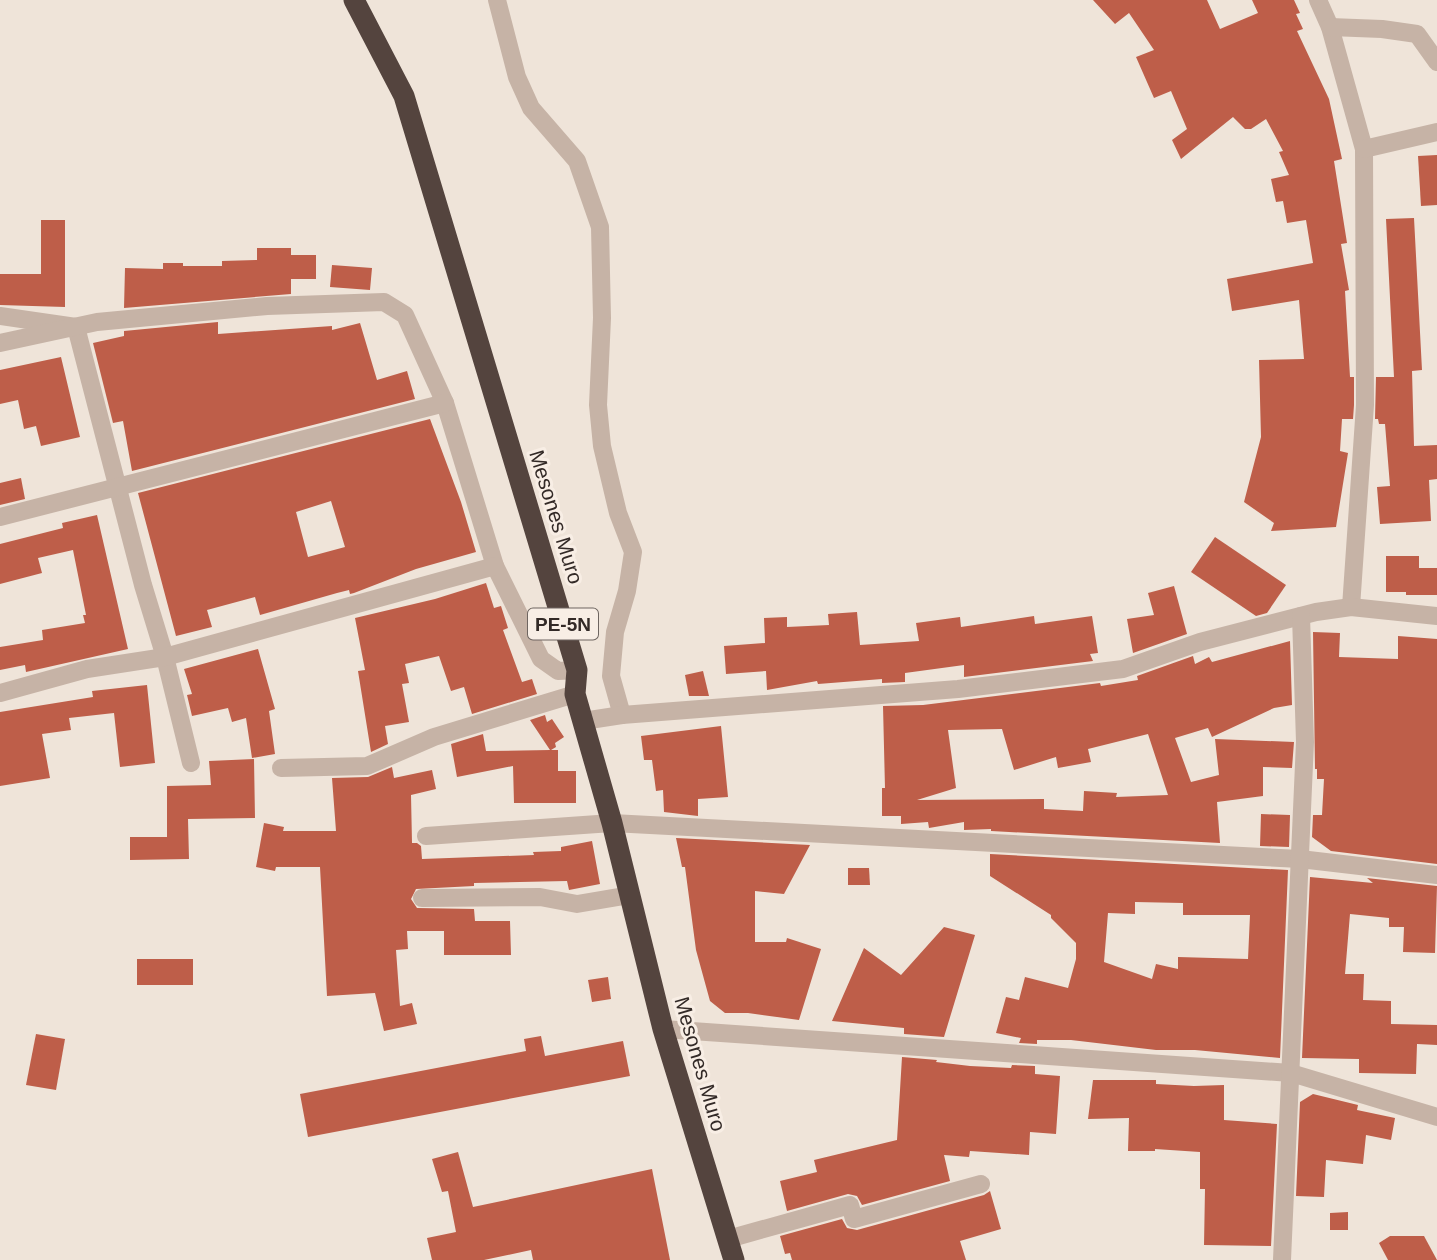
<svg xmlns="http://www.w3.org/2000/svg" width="1437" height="1260" font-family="Arial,sans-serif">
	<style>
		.building { fill: #be5e49; fill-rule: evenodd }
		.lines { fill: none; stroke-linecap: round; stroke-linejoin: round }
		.minor { stroke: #c6b3a6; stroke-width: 18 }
		.highway { stroke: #54443e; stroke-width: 21 }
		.labels { text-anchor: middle; stroke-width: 6; stroke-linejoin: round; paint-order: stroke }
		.shield { fill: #f8eee5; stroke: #6e6560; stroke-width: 2 }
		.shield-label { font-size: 19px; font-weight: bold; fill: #332a27 }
		.street-label { font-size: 21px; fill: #332a27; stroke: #f8eee5 }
	</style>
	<rect width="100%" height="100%" fill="#efe4d9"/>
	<g class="building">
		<path d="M 1093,0 L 1207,0 L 1220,29 L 1258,13 L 1252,0 L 1294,0 L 1300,13 L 1296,14 L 1303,29 L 1297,31 L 1329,99 L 1342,159 L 1334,161 L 1347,243 L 1341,244 L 1349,290 L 1345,291 L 1350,377 L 1354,377 L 1354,405 L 1353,419 L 1342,419 L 1340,451 L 1348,453 L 1336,527 L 1271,531 L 1274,523 L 1244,502 L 1261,437 L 1259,360 L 1304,359 L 1299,300 L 1232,311 L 1227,279 L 1313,263 L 1306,220 L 1287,223 L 1283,201 L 1276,202 L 1271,179 L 1289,175 L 1279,152 L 1283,151 L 1266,119 L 1251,129 L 1245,129 L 1233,117 L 1181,159 L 1172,140 L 1187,129 L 1171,91 L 1154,98 L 1136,57 L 1154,50 L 1129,13 L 1115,24 Z"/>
		<path d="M 1437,155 L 1437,205 L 1421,206 L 1418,156 Z"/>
		<path d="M 1414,218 L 1422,370 L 1412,371 L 1414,446 L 1437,445 L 1437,479 L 1429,480 L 1431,521 L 1380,524 L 1377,487 L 1390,486 L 1385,424 L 1379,424 L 1378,419 L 1375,419 L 1376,377 L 1394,377 L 1386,219 Z"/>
		<path d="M 41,220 L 65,220 L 65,307 L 0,305 L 0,274 L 41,274 Z"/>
		<path d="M 257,248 L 291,248 L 291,255 L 316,255 L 316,279 L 291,279 L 291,294 L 124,308 L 125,268 L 163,269 L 163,263 L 183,263 L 183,266 L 222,266 L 222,261 L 257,260 Z"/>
		<path d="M 332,265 L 372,268 L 370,290 L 330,287 Z"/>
		<path d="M 218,322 L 218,334 L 332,326 L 332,330 L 360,323 L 377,380 L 407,371 L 415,399 L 132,471 L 123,421 L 113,423 L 93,343 L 124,336 L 124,331 Z"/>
		<path d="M 61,357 L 80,437 L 41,446 L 36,426 L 24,429 L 18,400 L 0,404 L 0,370 Z"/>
		<path d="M 430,419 L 461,502 L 476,552 L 416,569 L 354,593 L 350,594 L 349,590 L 337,593 L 260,615 L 255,597 L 207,610 L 212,627 L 176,636 L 138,493 ZM 331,501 L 345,547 L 308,557 L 296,512 Z"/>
		<path d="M 21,478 L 25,499 L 0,505 L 0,483 Z"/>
		<path d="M 97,515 L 128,649 L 26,672 L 25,665 L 0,670 L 0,647 L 43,640 L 42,630 L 85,623 L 83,615 L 86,615 L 73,550 L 38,558 L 42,573 L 0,584 L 0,544 L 63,528 L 62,523 Z"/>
		<path d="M 1215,537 L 1286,585 L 1267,613 L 1256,616 L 1191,572 Z"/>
		<path d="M 1386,556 L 1419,556 L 1419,568 L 1437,568 L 1437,595 L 1406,595 L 1406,592 L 1386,592 Z"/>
		<path d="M 486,583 L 494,608 L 501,606 L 508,628 L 503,630 L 522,682 L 532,679 L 537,694 L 472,714 L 464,687 L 451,691 L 439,656 L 405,664 L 409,683 L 402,684 L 409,722 L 385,726 L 388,744 L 371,752 L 358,671 L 365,670 L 355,618 L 435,599 Z"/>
		<path d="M 1174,586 L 1187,634 L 1133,653 L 1127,619 L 1154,615 L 1148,593 Z"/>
		<path d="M 857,612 L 860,645 L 919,641 L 916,623 L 960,617 L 961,627 L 1034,616 L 1035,624 L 1092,616 L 1098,653 L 1090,654 L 1093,661 L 964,677 L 964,665 L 905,673 L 905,682 L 882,683 L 882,679 L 818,684 L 817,681 L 767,690 L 766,671 L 726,674 L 724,646 L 765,643 L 764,618 L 787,617 L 787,627 L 829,625 L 828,614 Z"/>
		<path d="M 1313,632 L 1340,633 L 1339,657 L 1398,659 L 1398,636 L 1437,639 L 1437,864 L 1331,851 L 1312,837 L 1313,815 L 1322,815 L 1324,779 L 1317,779 L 1317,769 L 1315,769 Z"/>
		<path d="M 1290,641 L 1292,705 L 1274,708 L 1212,737 L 1208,728 L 1175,738 L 1191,782 L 1219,775 L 1215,739 L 1294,742 L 1292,768 L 1263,767 L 1263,796 L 1217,802 L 1220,843 L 991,831 L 991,829 L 964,830 L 964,822 L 929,828 L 928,822 L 901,824 L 901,816 L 882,816 L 882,788 L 885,788 L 883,706 L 923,705 L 1100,683 L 1101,686 L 1138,680 L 1137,676 L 1193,656 L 1195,664 L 1209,657 L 1212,662 ZM 1002,729 L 1014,770 L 1056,757 L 1058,768 L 1091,762 L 1088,749 L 1148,734 L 1168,795 L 1116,797 L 1117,793 L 1084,791 L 1083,811 L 1044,809 L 1044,799 L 917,800 L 956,788 L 948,730 Z"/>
		<path d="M 258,649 L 275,709 L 269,711 L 275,754 L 252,758 L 246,718 L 232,722 L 228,708 L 192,716 L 187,695 L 192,694 L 184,669 Z"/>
		<path d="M 703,671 L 709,696 L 689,696 L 685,675 Z"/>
		<path d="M 147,685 L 155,763 L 120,767 L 114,713 L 69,718 L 71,730 L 42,734 L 50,778 L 0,786 L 0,712 L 93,697 L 92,691 Z"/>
		<path d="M 545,715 L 547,722 L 552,719 L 564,737 L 555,743 L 556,747 L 551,750 L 558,750 L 558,771 L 576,771 L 576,803 L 514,803 L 513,766 L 457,777 L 451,744 L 483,734 L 486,751 L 550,750 L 530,720 Z"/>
		<path d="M 721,726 L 728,797 L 698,799 L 698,816 L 664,812 L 663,790 L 656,791 L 652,760 L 644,760 L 641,736 Z"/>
		<path d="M 254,759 L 255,818 L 188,819 L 189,859 L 130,860 L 130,837 L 167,837 L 167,786 L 211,785 L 209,761 Z"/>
		<path d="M 392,767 L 394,778 L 432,770 L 436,789 L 411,795 L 412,843 L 417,843 L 421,846 L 422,859 L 534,855 L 533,852 L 561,851 L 561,847 L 592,841 L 600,884 L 569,890 L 567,881 L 474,883 L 474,886 L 416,889 L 411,899 L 417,908 L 474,909 L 475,921 L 510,921 L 511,955 L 444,955 L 444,931 L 407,931 L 408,949 L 396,950 L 400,1006 L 412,1003 L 417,1024 L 384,1031 L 375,993 L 327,996 L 320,867 L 276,867 L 275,871 L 256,867 L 264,823 L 284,827 L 283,831 L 336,831 L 332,778 L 368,777 Z"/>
		<path d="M 1261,814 L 1290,815 L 1289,847 L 1260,846 Z"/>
		<path d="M 676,838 L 810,845 L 784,894 L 755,891 L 755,942 L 786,942 L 787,938 L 821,949 L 799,1020 L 748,1013 L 725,1013 L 710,1001 L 696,950 L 685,867 L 682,867 Z"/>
		<path d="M 990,854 L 1288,870 L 1280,1058 L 1195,1050 L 1156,1050 L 1071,1040 L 1037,1040 L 1037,1044 L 1019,1043 L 1021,1038 L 996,1033 L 1006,997 L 1019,1000 L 1025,977 L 1068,988 L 1076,959 L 1076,943 L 1051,918 L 1051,915 L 990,876 ZM 1135,902 L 1183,903 L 1183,915 L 1250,915 L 1248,959 L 1178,957 L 1178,969 L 1156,964 L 1152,979 L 1104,962 L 1108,913 L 1135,914 Z"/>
		<path d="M 848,868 L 869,868 L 870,885 L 848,885 Z"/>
		<path d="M 1310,877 L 1373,883 L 1367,878 L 1437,886 L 1435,953 L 1403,952 L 1404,927 L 1389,927 L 1389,918 L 1350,914 L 1345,974 L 1364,974 L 1363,1000 L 1391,1001 L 1391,1024 L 1437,1025 L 1437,1045 L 1417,1044 L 1416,1074 L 1359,1073 L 1359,1059 L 1302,1058 Z"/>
		<path d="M 944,927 L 975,935 L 944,1037 L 904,1034 L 904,1028 L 832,1021 L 864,948 L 901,975 Z"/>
		<rect x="137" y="959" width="56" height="26"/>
		<path d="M 608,977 L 611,999 L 592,1002 L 588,980 Z"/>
		<path d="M 36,1034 L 65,1039 L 56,1090 L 26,1085 Z"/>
		<path d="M 541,1036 L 545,1056 L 623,1041 L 630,1076 L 308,1137 L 300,1094 L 526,1051 L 524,1039 Z"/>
		<path d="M 902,1057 L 937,1060 L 936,1062 L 970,1066 L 1011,1068 L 1012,1065 L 1035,1066 L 1035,1074 L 1060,1076 L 1056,1134 L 1030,1132 L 1029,1155 L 970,1151 L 969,1157 L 944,1155 L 950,1181 L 862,1205 L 857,1196 L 848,1194 L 787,1211 L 780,1181 L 817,1172 L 814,1160 L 897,1140 Z"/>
		<path d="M 1093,1080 L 1156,1080 L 1156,1084 L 1194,1086 L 1224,1085 L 1224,1120 L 1277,1124 L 1271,1246 L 1204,1245 L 1205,1189 L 1200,1189 L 1200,1152 L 1155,1149 L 1155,1151 L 1128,1151 L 1129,1118 L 1088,1119 Z"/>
		<path d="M 1313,1094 L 1358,1105 L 1357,1110 L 1395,1118 L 1391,1140 L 1366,1135 L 1363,1164 L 1326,1160 L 1324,1197 L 1296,1196 L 1300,1102 Z"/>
		<path d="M 458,1152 L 473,1207 L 652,1169 L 670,1260 L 533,1260 L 531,1250 L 484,1260 L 432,1260 L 427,1238 L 456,1232 L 448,1191 L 442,1192 L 432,1159 Z"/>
		<path d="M 990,1191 L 1001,1229 L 960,1241 L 966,1260 L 792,1260 L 790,1253 L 785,1254 L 780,1236 L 842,1219 L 847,1228 L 857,1230 L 984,1195 Z"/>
		<path d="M 1348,1212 L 1348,1230 L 1330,1230 L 1330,1213 Z"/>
		<path d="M 1390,1236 L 1424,1236 L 1437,1260 L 1388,1260 L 1379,1243 Z"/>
	</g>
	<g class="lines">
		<g class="minor">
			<path d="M 497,0 L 517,77 L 531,108 L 577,161 L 600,227 L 602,318 L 598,405 L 602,446 L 618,513 L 633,552 L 627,591 L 615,632 L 611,676 L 622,715"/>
			<path d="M 1318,0 L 1330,27 L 1364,149 L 1365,405 L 1351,607"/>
			<path d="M 1330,27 L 1382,29 L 1417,34 L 1437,62"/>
			<path d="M 1364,149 L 1437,132"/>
			<path d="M 0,316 L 76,327 L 143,585 L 165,657 L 191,763"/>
			<path d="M 0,343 L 97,322 L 267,306 L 384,302 L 405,315 L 445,403 L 495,566 L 541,659 L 558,671 L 577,670"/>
			<path d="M 0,517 L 445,403"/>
			<path d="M 0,693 L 87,669 L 165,657 L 495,566"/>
			<path d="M 583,721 L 622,715 L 958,689 L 1123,669 L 1200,642 L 1316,612 L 1351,607 L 1437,616"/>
			<path d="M 281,768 L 367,766 L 434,737 L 575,694"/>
			<path d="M 426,836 L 612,823 L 1300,859 L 1437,875"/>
			<path d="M 422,898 L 540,897 L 577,904 L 630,895"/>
			<path d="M 663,1029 L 1291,1073 L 1437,1117"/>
			<path d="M 728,1239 L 850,1205 L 854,1219 L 981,1184"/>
			<path d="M 1282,1260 L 1305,742 L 1301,616"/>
		</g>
		<path class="highway" d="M 354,0 L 404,96 L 577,670 L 575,694 L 612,823 L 663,1029 L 734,1260"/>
	</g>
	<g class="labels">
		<rect class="shield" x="528" y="608.5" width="70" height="31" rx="5"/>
		<g class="shield-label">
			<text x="563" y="631">PE-5N</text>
		</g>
		<g class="street-label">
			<text transform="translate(556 517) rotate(73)" y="7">Mesones Muro</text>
			<text transform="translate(700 1064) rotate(74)" y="7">Mesones Muro</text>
		</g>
	</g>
</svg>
